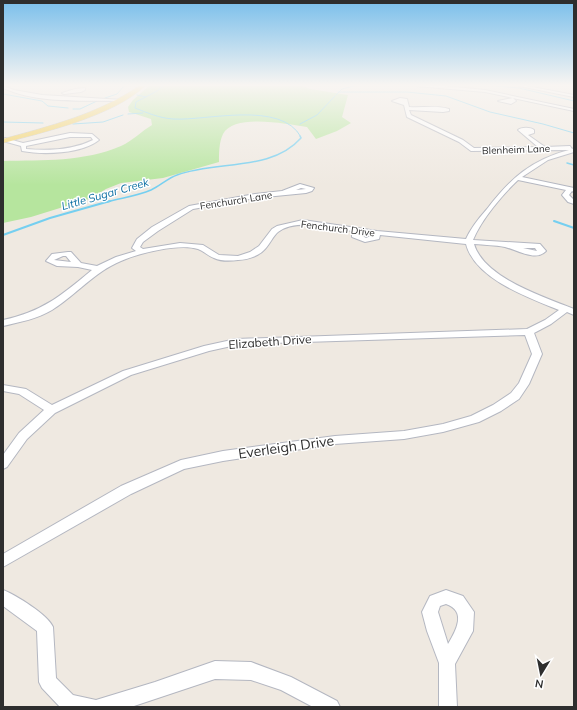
<svg xmlns="http://www.w3.org/2000/svg" width="577" height="710" font-family="Mulish,sans-serif">
	<style>
		.green { fill: #b6e59e }
		.lines { fill: none; stroke-linecap: round; stroke-linejoin: round }
		.stream-far2 { stroke: #75cff0; stroke-width: 1 }
		.stream-far1 { stroke: #75cff0; stroke-width: 1.5 }
		.stream { stroke: #75cff0; stroke-width: 2 }
		.minor-casing { stroke: #b4b7c1; stroke-width: 2 }
		.major-casing { stroke: #c9c9c9; stroke-width: 1 }
		.minor { fill: #fff; fill-rule: evenodd }
		.major { fill: #f2d163; fill-rule: evenodd }
		.labels { text-anchor: middle; stroke-width: 3; stroke-linejoin: round; paint-order: stroke }
		.far-street-label { font-size: 10px; fill: #2e2e2e; stroke: #fff }
		.far-water-label { font-size: 11px; font-style: italic; fill: #0d6fa3; stroke: #fff }
		.street-label { font-size: 12px; fill: #2e2e2e; stroke: #fff }
		.near-street-label { font-size: 14px; fill: #2e2e2e; stroke: #fff }
	</style>
	<rect width="100%" height="100%" fill="#efe9e1"/>
	<path class="green" d="M 149,86 L 303,86 L 310,89 L 348,95 L 342,117 L 351,123 L 337,131 L 316,139 L 307,127 C 287,124 234,113 223,134 C 219,142 219,153 219,162 L 163,178 L 121,183 L 106,189 L 89,199 L 31,217 L 3,223 L 3,161 C 43,160 84,162 121,146 C 132,141 142,131 152,125 L 151,119 L 129,112 L 128,107 L 133,100 Z"/>
	<g class="lines">
		<g class="stream-far2">
			<path d="M 163,86 L 157,91 L 136,102 L 135,108 C 148,113 159,118 173,119 C 207,121 281,100 301,137"/>
			<path d="M 496,86 L 519,88 L 574,101"/>
			<path d="M 338,92 L 407,92 L 446,96 L 490,112 L 543,124 L 574,133"/>
			<path d="M 3,94 L 42,101 L 48,106 L 68,108"/>
			<path d="M 137,95 L 146,97"/>
			<path d="M 336,95 L 342,89 L 354,86"/>
			<path d="M 105,98 L 117,94 L 124,86"/>
			<path d="M 73,109 L 80,109 L 97,101"/>
			<path d="M 128,114 L 143,113"/>
			<path d="M 3,122 L 43,123"/>
			<path d="M 73,124 L 103,122 L 123,115"/>
			<path d="M 300,124 L 317,115 L 335,96"/>
		</g>
		<g class="stream-far1">
			<path d="M 567,163 L 574,165"/>
			<path d="M 107,202 C 121,198 137,196 151,190 C 160,186 168,178 177,175 C 217,160 271,172 301,138 L 300,136"/>
		</g>
		<g class="stream">
			<path d="M 554,221 L 574,228"/>
			<path d="M 3,235 L 50,218 L 110,201"/>
		</g>
		<g class="minor-casing">
			<g id="minor">
				<path d="M 3,86 L 14,90 L 42,95 L 123,100 L 121,101 C 83,100 39,104 3,88 Z"/>
				<path d="M 416,86 L 445,86 L 485,90 L 574,109 L 574,111 L 485,92 Z"/>
				<path d="M 519,86 L 527,86 L 574,95 L 574,97 Z"/>
				<path d="M 85,88 L 85,90 L 81,92 L 64,94 L 62,93 L 75,89 Z"/>
				<path d="M 400,98 L 407,99 L 409,107 C 423,108 435,105 449,109 L 449,111 L 443,112 L 409,110 L 411,115 L 463,140 L 474,148 L 538,147 L 518,130 C 521,127 531,127 534,130 L 534,133 L 528,135 L 545,147 L 570,146 L 572,149 L 574,148 L 574,152 L 548,160 L 522,177 L 574,188 L 574,192 L 572,191 L 569,195 L 574,200 L 574,204 L 568,202 L 562,195 L 566,190 L 518,180 C 503,194 481,220 473,240 L 540,244 L 546,251 C 536,262 517,250 505,247 C 495,245 484,245 474,244 C 484,278 544,297 574,309 L 574,315 L 567,312 L 551,324 L 534,333 L 542,354 L 529,384 L 519,399 L 501,411 L 479,422 L 443,432 L 404,439 L 335,444 L 223,461 L 184,469 L 131,494 L 3,567 L 3,554 L 121,486 L 181,460 L 223,451 L 335,436 L 404,431 L 443,424 L 471,416 L 493,405 L 511,393 L 519,383 L 532,354 L 525,335 L 273,343 L 236,345 L 209,351 L 131,375 L 55,413 L 27,439 L 7,467 L 3,469 L 3,455 L 19,433 L 44,410 L 19,394 L 3,391 L 3,385 L 26,389 L 52,405 L 123,371 L 204,346 L 236,339 L 527,329 L 545,320 L 559,310 C 529,298 475,279 466,244 L 380,235 L 379,239 L 365,242 L 352,237 L 352,231 C 332,228 296,218 278,232 C 273,236 270,244 265,249 C 259,256 247,260 238,260 C 231,261 220,261 214,258 C 208,256 204,251 198,249 C 179,243 139,253 121,261 C 94,272 76,295 52,310 C 37,319 20,322 3,326 L 3,320 C 42,312 62,295 92,270 L 78,267 L 57,266 L 46,261 L 52,254 L 68,252 L 71,252 L 81,263 L 97,266 L 116,257 L 136,251 L 132,248 L 137,239 L 152,227 L 189,206 L 255,194 L 282,191 L 300,184 L 314,188 L 312,191 L 306,193 L 255,198 L 193,209 L 158,231 L 143,242 L 140,247 L 143,249 L 180,243 L 203,245 L 219,255 L 238,256 L 250,252 L 259,246 L 272,229 L 277,226 L 303,220 L 377,231 L 466,239 C 471,228 479,218 487,209 C 511,178 531,160 569,150 L 471,151 L 459,142 L 407,117 L 404,105 L 392,101 ZM 301,188 L 306,189 L 296,190 ZM 359,233 L 373,235 L 366,238 L 359,234 ZM 523,248 L 535,248 L 537,251 ZM 63,256 L 66,256 L 71,262 L 54,260 Z"/>
				<path d="M 513,98 L 516,101 L 511,104 L 498,101 Z"/>
				<path d="M 70,133 L 92,134 L 99,140 C 82,154 43,155 22,151 L 21,146 L 3,141 L 5,138 L 23,143 ZM 70,137 L 91,137 L 93,140 C 73,150 48,151 26,149 L 26,146 Z"/>
				<path d="M 3,590 C 16,595 48,615 53,627 L 56,678 L 73,695 L 96,700 L 155,682 L 215,661 L 251,662 L 291,677 L 337,701 L 340,707 L 313,707 L 281,690 L 251,680 L 215,679 L 131,707 L 60,707 L 42,688 L 39,682 L 37,631 L 3,606 Z"/>
				<path d="M 446,590 L 463,596 L 474,612 L 473,631 L 455,664 L 457,707 L 439,707 L 439,663 L 427,631 L 422,612 L 430,596 ZM 446,604 C 467,611 456,631 448,644 L 438,612 L 440,606 Z"/>
			</g>
		</g>
		<g class="major-casing">
			<path id="major" d="M 139,86 L 145,86 C 113,116 45,132 3,143 L 3,139 C 50,126 98,114 139,86 Z"/>
		</g>
		<use href="#minor" class="minor"/>
		<use href="#major" class="major"/>
	</g>
	<linearGradient id="sky" x2="0" y2="1"><stop stop-color="#7abfeb"/><stop offset="0.46" stop-color="#f8f5f2"/><stop offset="1" stop-color="#f8f5f2" stop-opacity="0"/></linearGradient>
	<rect width="577" height="185" fill="url(#sky)"/>
	<g class="labels">
		<g class="far-street-label">
			<text transform="translate(516 149) rotate(-2)" y="4">Blenheim Lane</text>
			<text transform="translate(236 200) rotate(-9)" y="4">Fenchurch Lane</text>
			<text transform="translate(338 228) rotate(7)" y="4">Fenchurch Drive</text>
		</g>
		<g class="far-water-label">
			<text transform="translate(105 194) rotate(-16)" y="4">Little Sugar Creek</text>
		</g>
		<g class="street-label">
			<text transform="translate(270 342) rotate(-4)" y="4">Elizabeth Drive</text>
		</g>
		<g class="near-street-label">
			<text transform="translate(286 447) rotate(-8)" y="5">Everleigh Drive</text>
		</g>
	</g>
	<rect width="577" height="710" fill="none" stroke="#2e2e2e" stroke-width="8"/>
	<g transform="translate(541 674) rotate(190)" stroke="#ffffff" stroke-width="3" paint-order="stroke">
	<path d="M0-3L7 15L0 10L-7 15Z" fill="#2e2e2e"/>
	<text y="-6" font-size="11" font-weight="bold" text-anchor="middle" fill="#2e2e2e">N</text>
	</g>
</svg>
